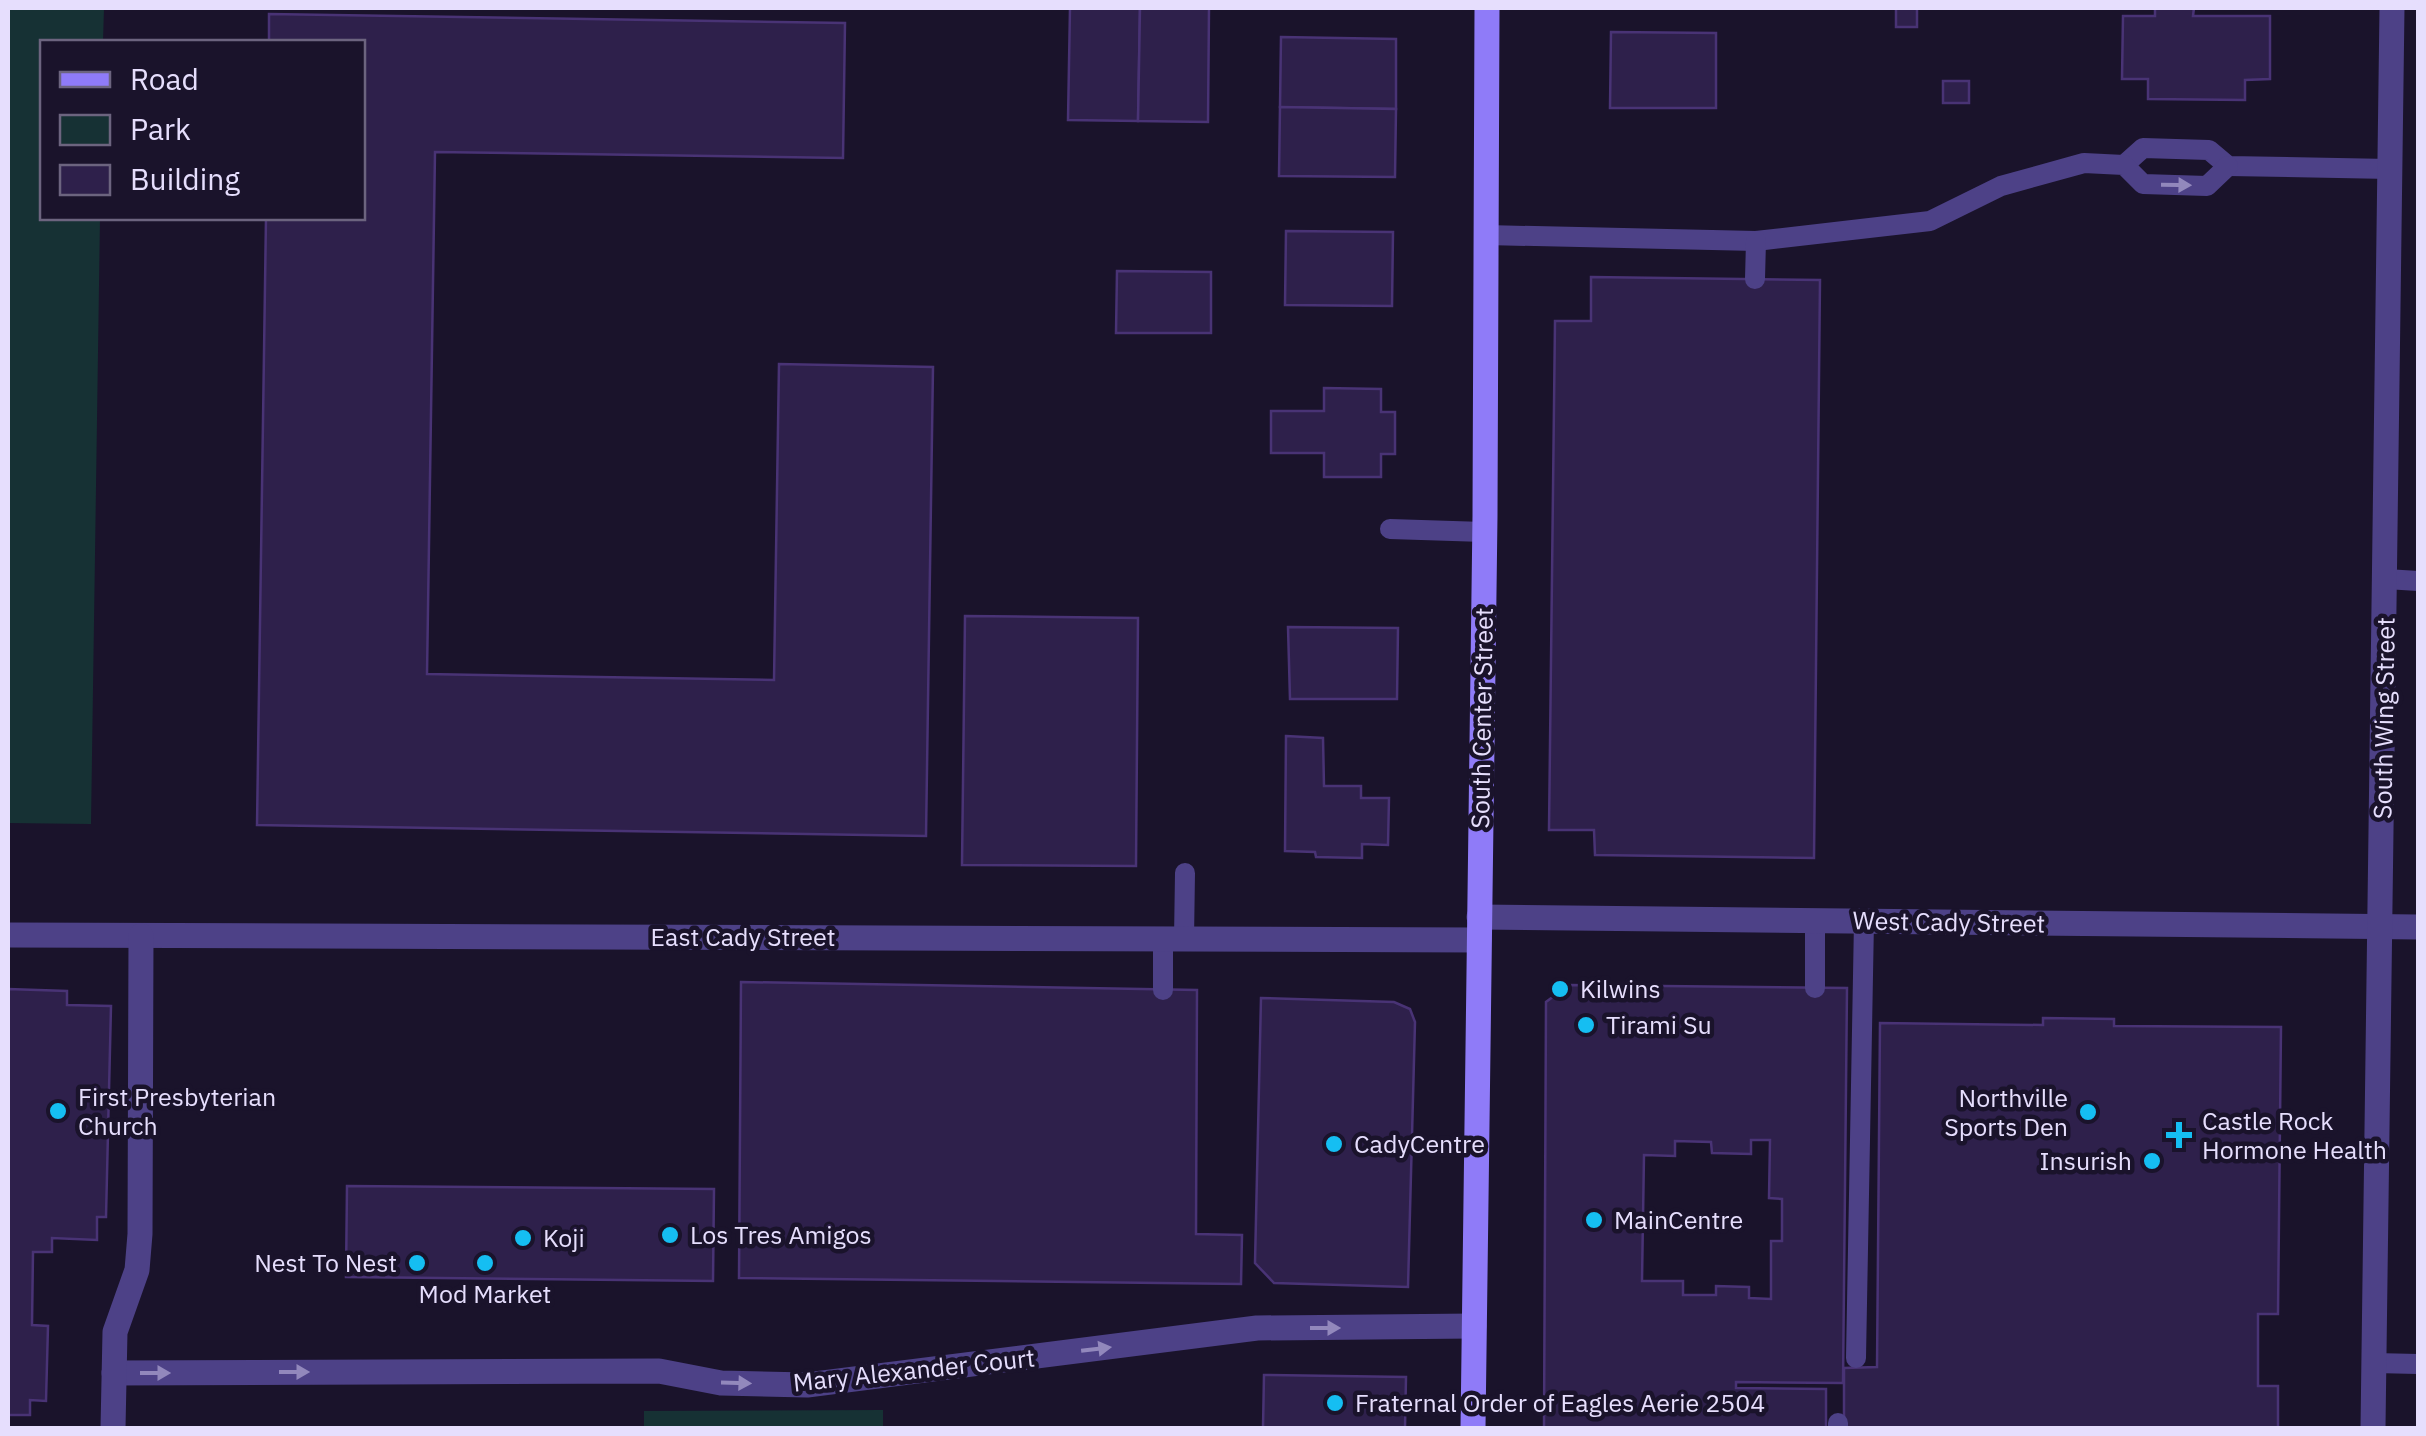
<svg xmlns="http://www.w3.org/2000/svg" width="2426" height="1436" font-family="'IBM Plex Sans',sans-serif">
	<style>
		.green { fill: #163134 }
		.building { fill: #2e204b; stroke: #493375; stroke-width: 2.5; fill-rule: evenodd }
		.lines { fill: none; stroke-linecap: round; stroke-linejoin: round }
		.service { stroke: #4d4187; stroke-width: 20 }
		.minor { stroke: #4d4187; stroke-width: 25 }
		.secondary { stroke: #8f7bf8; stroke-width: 25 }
		.oneway { fill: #9288bc }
		.poi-dot { fill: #15bef2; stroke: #1a132b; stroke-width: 4 }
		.labels { text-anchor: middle; stroke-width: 9; stroke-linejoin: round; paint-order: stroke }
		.street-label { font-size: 25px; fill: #e6defd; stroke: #1a132b }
		.poi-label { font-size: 25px; fill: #e6defd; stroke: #1a132b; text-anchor: start }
	</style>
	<rect width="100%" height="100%" fill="#1a132b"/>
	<g class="green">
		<path d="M 8,8 L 104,8 L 103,42 L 42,42 L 42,218 L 100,218 L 91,824 L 8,823 Z"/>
		<path d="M 883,1410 L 883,1428 L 644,1428 L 644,1411 Z"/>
	</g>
	<g class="building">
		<path d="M 1070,8 L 1140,8 L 1138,121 L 1068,120 Z"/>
		<path d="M 1140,8 L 1209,8 L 1208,122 L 1138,121 Z"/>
		<rect x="1896" y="8" width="21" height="19"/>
		<path d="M 2155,8 L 2194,8 L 2193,16 L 2270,16 L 2270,79 L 2245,80 L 2245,100 L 2148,99 L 2148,79 L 2122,79 L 2123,16 L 2155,16 Z"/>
		<path d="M 269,14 L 845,23 L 843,158 L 435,152 L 427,674 L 774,680 L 779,364 L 933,367 L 926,836 L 257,825 L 266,218 L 362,218 L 362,42 L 269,42 Z"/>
		<path d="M 1611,32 L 1716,33 L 1716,108 L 1610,108 Z"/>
		<path d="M 1281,37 L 1396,39 L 1396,109 L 1280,107 Z"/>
		<rect x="1943" y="81" width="26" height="22"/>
		<path d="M 1280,107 L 1396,109 L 1395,177 L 1279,176 Z"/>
		<path d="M 1286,231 L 1393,232 L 1392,306 L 1285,305 Z"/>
		<path d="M 1117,271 L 1211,272 L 1211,333 L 1116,333 Z"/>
		<path d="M 1591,277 L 1820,280 L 1814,858 L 1595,855 L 1594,830 L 1549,830 L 1555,321 L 1591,321 Z"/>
		<path d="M 1324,388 L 1381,389 L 1381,412 L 1395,412 L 1395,454 L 1381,454 L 1381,477 L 1324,477 L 1324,453 L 1271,453 L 1271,411 L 1324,411 Z"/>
		<path d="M 965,616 L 1138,618 L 1136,866 L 962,865 Z"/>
		<path d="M 1288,627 L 1398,628 L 1397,699 L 1290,699 Z"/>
		<path d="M 1286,736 L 1323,738 L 1324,786 L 1361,786 L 1361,798 L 1389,798 L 1388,845 L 1362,844 L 1362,858 L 1316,857 L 1315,852 L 1285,851 Z"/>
		<path d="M 741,982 L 1197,990 L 1196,1234 L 1242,1235 L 1241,1284 L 739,1278 Z"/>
		<path d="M 1569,985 L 1847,988 L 1843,1383 L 1736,1382 L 1736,1388 L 1826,1389 L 1826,1428 L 1544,1428 L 1546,1002 ZM 1751,1140 L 1770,1140 L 1769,1198 L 1782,1199 L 1782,1241 L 1771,1241 L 1771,1299 L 1749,1298 L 1749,1287 L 1716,1286 L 1716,1295 L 1683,1295 L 1683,1281 L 1642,1281 L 1644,1155 L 1675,1156 L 1675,1141 L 1711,1142 L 1712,1153 L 1751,1154 Z"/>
		<path d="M 8,989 L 67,991 L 67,1005 L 111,1006 L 106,1217 L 97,1217 L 97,1240 L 52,1238 L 52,1252 L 33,1252 L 32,1325 L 48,1326 L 46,1401 L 30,1400 L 30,1415 L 8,1415 Z"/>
		<path d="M 1261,998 L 1394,1002 L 1410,1009 L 1415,1022 L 1408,1287 L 1274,1283 L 1255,1263 Z"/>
		<path d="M 2043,1018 L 2114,1019 L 2114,1026 L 2281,1027 L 2278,1314 L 2258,1314 L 2258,1386 L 2278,1386 L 2278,1428 L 1844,1428 L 1844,1368 L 1877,1367 L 1880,1023 L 2043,1025 Z"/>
		<path d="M 347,1186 L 714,1189 L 713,1281 L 346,1277 Z"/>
		<path d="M 1264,1375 L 1406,1377 L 1405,1428 L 1263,1428 Z"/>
	</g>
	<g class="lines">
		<g class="service">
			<path d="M 2124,165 L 2143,148 L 2209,150 L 2228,166 L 2390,169"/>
			<path d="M 1486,235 L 1756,241 L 1930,221 L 2001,186 L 2084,163 L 2124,165 L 2143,184 L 2207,186 L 2228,166"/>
			<path d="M 1755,279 L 1756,241"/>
			<path d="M 1390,529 L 1484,532"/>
			<path d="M 2386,579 L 2418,581"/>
			<path d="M 1184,939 L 1185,873"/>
			<path d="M 1815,988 L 1815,920"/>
			<path d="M 1163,990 L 1163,939"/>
			<path d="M 1856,1358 L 1864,921"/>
			<path d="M 2374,1363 L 2418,1364"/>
			<path d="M 1838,1423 L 1838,1428"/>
		</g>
		<g class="minor">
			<path d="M 1479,917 L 2418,927"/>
			<path d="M 8,935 L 1479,940"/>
			<path d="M 114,1373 L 659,1371 L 721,1383 L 807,1385 L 1257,1328 L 1474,1326"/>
			<path d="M 113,1428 L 115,1332 L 137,1270 L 140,1234 L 141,936"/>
			<path d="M 2373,1428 L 2392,8"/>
		</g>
		<path class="secondary" d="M 1473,1428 L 1485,516 L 1487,8"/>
	</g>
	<defs><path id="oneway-solid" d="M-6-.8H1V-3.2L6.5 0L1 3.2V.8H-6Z" transform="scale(2.5)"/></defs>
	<g class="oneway">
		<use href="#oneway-solid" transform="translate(2176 185) rotate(1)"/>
		<use href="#oneway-solid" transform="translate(1325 1328)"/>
		<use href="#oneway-solid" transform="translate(1096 1349) rotate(-7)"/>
		<use href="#oneway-solid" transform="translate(294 1372)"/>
		<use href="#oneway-solid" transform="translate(155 1373)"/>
		<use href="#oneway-solid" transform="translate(736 1383) rotate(2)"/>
	</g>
	<g class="poi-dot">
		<circle cx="1560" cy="989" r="10"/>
		<circle cx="1586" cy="1025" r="10"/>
		<circle cx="58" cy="1111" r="10"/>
		<circle cx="2088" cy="1112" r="10"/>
		<path d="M2174 1120h10v10h10v10h-10v10h-10v-10h-10v-10h10z"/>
		<circle cx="1334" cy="1144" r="10"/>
		<circle cx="2152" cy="1161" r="10"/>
		<circle cx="1594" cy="1220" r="10"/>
		<circle cx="670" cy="1235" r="10"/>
		<circle cx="523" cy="1238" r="10"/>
		<circle cx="417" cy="1263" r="10"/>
		<circle cx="485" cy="1263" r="10"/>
		<circle cx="1335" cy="1403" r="10"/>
	</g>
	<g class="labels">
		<g class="street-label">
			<text transform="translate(1482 718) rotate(-89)" y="9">South Center Street</text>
			<text transform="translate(2384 718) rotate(-89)" y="9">South Wing Street</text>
			<text transform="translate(1949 922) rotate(1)" y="9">West Cady Street</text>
			<text x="743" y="946">East Cady Street</text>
			<text transform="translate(914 1370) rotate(-6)" y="9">Mary Alexander Court</text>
		</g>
		<g class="poi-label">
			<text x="1580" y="998">Kilwins</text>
			<text x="1606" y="1034">Tirami Su</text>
			<text x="78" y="1106">First Presbyterian<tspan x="78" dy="29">Church</tspan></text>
			<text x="2068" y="1107" text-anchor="end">Northville<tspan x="2068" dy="29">Sports Den</tspan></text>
			<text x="2202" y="1130">Castle Rock<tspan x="2202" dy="29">Hormone Health</tspan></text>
			<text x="1354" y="1153">CadyCentre</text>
			<text x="2132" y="1170" text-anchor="end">Insurish</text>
			<text x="1614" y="1229">MainCentre</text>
			<text x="690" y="1244">Los Tres Amigos</text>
			<text x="543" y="1247">Koji</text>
			<text x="397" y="1272" text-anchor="end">Nest To Nest</text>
			<text x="485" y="1303" text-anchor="middle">Mod Market</text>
			<text x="1355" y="1412">Fraternal Order of Eagles Aerie 2504</text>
		</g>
	</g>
	<rect width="2426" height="1436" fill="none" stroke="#e6defd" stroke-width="20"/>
	<rect x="40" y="40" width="325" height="180" fill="#1a132b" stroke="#6c647f" stroke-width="2.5"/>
	<rect x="60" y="72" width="50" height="15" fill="#8f7bf8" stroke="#6c647f" stroke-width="2.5"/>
	<text x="130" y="90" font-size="30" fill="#e6defd">Road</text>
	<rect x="60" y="115" width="50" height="30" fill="#163134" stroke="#6c647f" stroke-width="2.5"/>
	<text x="130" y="140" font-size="30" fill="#e6defd">Park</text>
	<rect x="60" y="165" width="50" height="30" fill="#2e204b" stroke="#6c647f" stroke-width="2.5"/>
	<text x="130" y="190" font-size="30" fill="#e6defd">Building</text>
</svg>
